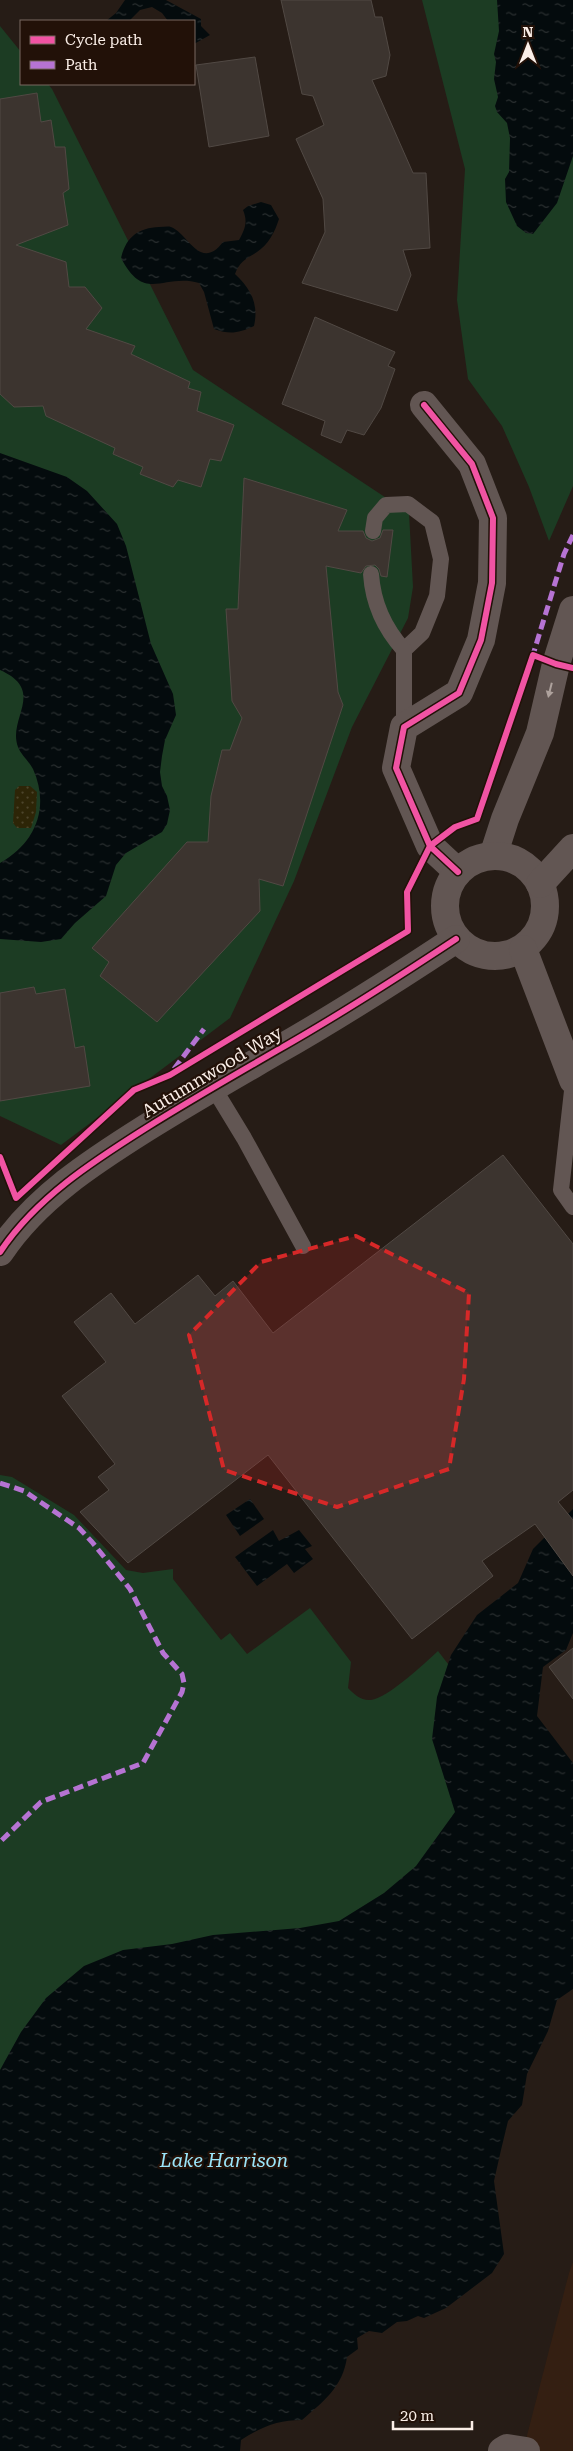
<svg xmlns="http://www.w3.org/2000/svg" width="573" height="2451" font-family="'Roboto Serif',serif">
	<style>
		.built { fill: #341f12 }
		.grass { fill: #1c3c23 }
		.sand { fill: url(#sand-dots) }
		.water { fill: url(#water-ripples) }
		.building { fill: #3c342f; stroke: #514944 }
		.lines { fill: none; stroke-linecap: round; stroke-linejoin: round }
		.service { stroke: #625653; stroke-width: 16 }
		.minor { stroke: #625653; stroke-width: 28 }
		.quiet { stroke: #b673d3; stroke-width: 5; stroke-dasharray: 10 5; stroke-linecap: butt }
		.cycleway-casing { stroke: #221108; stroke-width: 9 }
		.cycleway { stroke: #f153a3; stroke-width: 6 }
		.oneway { fill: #aea29d }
		.marked { fill: #d62828; fill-opacity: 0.2; stroke: #d62828; stroke-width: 4; stroke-dasharray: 10 6; stroke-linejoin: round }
		.labels { text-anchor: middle; stroke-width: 4.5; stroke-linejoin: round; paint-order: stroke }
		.street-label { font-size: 18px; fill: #faeee7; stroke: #221108 }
		.water-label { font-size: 19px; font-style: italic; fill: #9ce5f9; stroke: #221108 }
	</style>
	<defs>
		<pattern id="sand-dots" width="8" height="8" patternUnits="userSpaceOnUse" patternTransform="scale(1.25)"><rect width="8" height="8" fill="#2d2507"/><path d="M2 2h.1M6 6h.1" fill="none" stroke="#4c452b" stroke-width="1.8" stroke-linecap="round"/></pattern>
		<pattern id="water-ripples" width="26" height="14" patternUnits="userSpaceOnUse" patternTransform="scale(1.25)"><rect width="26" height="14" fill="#040b0d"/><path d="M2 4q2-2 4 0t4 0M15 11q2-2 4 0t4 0" fill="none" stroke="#2a2f30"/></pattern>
	</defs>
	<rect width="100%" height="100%" fill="#261c16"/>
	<path class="built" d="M 573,2262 L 573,2451 L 523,2451 L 569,2273 Z"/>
	<g class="grass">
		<path d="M 422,0 L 573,0 L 573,486 L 549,541 L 529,487 L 502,426 L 468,379 L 457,300 L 465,169 Z"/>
		<path d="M 0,26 L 21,52 L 21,84 L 48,84 L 52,89 L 193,370 L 409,513 L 413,587 L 408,618 L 352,727 L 294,881 L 230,1018 L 61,1145 L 0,1116 Z"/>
		<path d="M 0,1475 L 12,1477 L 74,1515 L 126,1570 L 143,1573 L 173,1569 L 173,1579 L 221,1640 L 230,1633 L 247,1654 L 310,1608 L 351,1662 L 348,1688 C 354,1694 361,1701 371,1700 C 388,1698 425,1663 438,1651 L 499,1730 L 510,1769 L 0,2451 Z"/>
	</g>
	<path class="sand" d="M 19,786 L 30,786 L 37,792 L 36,812 L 31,828 L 17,828 L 13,823 L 15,790 Z"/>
	<g class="water">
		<path d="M 125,0 L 166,0 L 201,19 L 201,26 L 210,35 L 194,44 L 194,21 L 168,21 L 162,13 L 152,7 L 140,10 L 129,21 L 106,21 L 116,13 Z"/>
		<path d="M 497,0 L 573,0 L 573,156 L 557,203 L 533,234 L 526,233 L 517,226 L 506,202 L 505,179 L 509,172 L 510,138 L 507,123 L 497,112 L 495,106 L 498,97 L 494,79 L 496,62 L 494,54 L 499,31 Z"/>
		<path d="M 261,202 L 271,205 L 279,219 C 275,232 268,245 257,252 C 246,259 240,261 235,274 C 251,289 259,304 254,326 C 239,333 230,335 214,329 L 204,292 L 199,283 C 163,273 145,304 121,258 C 126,237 138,228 159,227 C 163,227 168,226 171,227 C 188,233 200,272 223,242 L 239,240 C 245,229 248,222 243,210 L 248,206 Z"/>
		<path d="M 0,453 L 67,477 L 87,491 L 117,524 L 126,546 L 151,644 L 173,694 L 176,715 L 165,740 L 162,756 L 160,772 L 162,786 L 167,796 L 170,810 L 167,824 L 162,832 L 126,853 L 116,865 L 106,896 L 75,923 L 61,939 L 41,942 L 0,939 L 0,863 C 36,843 50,807 33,769 C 29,761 21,755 18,747 C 7,718 47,691 0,670 Z"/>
		<path d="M 250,1499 L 264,1519 L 240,1536 L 226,1515 Z"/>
		<path d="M 573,1509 L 573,1633 L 566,1650 L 543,1667 L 537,1716 L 573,1763 L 573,1989 L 557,2000 L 548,2031 L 527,2074 L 522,2105 L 508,2121 L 501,2150 L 494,2181 L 504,2254 L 492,2273 L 446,2308 L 424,2318 L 418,2316 L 407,2321 L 397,2322 L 382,2333 L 369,2331 L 357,2338 L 358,2349 L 347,2357 C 343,2387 323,2402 302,2420 C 278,2420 261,2427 241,2440 L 240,2451 L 0,2451 L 0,2070 L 21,2032 L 46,1998 L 84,1966 L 123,1950 L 172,1944 L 213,1935 L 300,1928 L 339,1921 L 384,1893 L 416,1866 L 455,1812 L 432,1739 L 437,1697 L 451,1655 L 477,1615 L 518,1583 L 533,1549 Z"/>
		<path d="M 273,1530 L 279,1541 L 299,1530 L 312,1546 L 305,1549 L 313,1559 L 294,1573 L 287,1564 L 257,1586 L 235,1557 Z"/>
	</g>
	<g class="building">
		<path d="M 281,0 L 371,0 L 375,17 L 382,17 L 390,55 L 386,76 L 372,80 L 413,173 L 426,173 L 430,248 L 403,250 L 411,275 L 397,311 L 302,283 L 325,232 L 323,199 L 296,139 L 324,125 L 313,96 L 302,94 Z"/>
		<path d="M 255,57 L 269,136 L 209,147 L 196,65 Z"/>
		<path d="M 37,93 L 41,122 L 51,120 L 55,147 L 65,147 L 69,189 L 63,193 L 68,225 L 16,245 L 66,262 L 69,287 L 85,287 L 102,308 L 86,329 L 135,346 L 131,354 L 190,382 L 188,388 L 201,392 L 197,411 L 234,425 L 221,461 L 210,459 L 201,487 L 178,480 L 173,487 L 140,474 L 143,467 L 113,454 L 115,448 L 46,416 L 43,406 L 14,407 L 0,394 L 0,99 Z"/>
		<path d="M 315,317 L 395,352 L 388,366 L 395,369 L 381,408 L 364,435 L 347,430 L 341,443 L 321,435 L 325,421 L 282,404 Z"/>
		<path d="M 244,478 L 347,510 L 338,531 L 363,531 L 366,538 L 372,541 L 380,538 L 383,530 L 393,530 L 387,577 L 381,576 L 379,569 L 375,565 L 366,566 L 361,573 L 326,566 L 338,692 L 343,705 L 283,886 L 259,879 L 260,911 L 157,1022 L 100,976 L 109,962 L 92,948 L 187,842 L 208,842 L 211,796 L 222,750 L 230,750 L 242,718 L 232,701 L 226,609 L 238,609 Z"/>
		<path d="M 34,987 L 36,994 L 65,989 L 75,1048 L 84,1046 L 90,1086 L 0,1101 L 0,993 Z"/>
		<path d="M 503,1155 L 573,1244 L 573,1490 L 558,1502 L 573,1520 L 573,1576 L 535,1524 L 482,1561 L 493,1576 L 412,1639 L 268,1455 L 128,1563 L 80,1512 L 109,1490 L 98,1477 L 115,1464 L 62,1396 L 106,1362 L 74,1322 L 111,1293 L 135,1324 L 198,1275 L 215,1296 L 233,1281 L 273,1333 Z"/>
		<path d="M 573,1648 L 573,1699 L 549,1667 Z"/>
	</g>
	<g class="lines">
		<g class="service">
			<path d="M 373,531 L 375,518 L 386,505 L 408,504 L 432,522 L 441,559 L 437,596 L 422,633 L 404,650"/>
			<path d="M 371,574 C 373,604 384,628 404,650 L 404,727"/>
			<path d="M 573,1082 L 561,1190 L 573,1207"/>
			<path d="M 213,1087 L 244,1138 L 303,1246"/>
		</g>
		<g class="minor">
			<path d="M 424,405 L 472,464 L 493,518 L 492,583 L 481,640 L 459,693 L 404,727 L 396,768 L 430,846 L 458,872"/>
			<path d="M 493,856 L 505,819 L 540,733 L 556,664 L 573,610"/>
			<circle cx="495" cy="906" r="50"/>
			<path d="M 540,884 L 573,848"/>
			<path d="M 523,949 L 573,1080"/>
			<path d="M 0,1252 C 36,1198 92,1162 146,1128 C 189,1101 233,1076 276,1051 C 338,1016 397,978 456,939"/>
			<path d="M 502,2451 L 507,2448 L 526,2451"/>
		</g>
		<g class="quiet">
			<path d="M 532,658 L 564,554 L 573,535"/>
			<path d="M 174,1069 L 204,1029"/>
			<path d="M 0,1483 L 24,1491 L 79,1528 L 92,1542 L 130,1589 L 163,1653 L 182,1674 L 184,1683 L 182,1692 L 143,1763 L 41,1802 L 0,1842"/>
		</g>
		<g class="cycleway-casing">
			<g id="cycleway">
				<path d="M 424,405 L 472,464 L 493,518 L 492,583 L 481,640 L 459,693 L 404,727 L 396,768 L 430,846 L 458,872"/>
				<path d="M 0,1157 L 16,1198 L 134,1090 L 170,1075 L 408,931 L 407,892 L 430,846 L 455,827 L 477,819 L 533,655 L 556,664 L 573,668"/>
				<path d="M 0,1252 C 36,1198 92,1162 146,1128 C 189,1101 233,1076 276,1051 C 338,1016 397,978 456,939"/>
			</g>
		</g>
		<use href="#cycleway" class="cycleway"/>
	</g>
	<defs><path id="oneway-solid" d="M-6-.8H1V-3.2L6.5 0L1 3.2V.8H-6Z" transform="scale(1.25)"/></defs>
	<use class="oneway" href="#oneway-solid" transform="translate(550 690) rotate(104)"/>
	<path class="marked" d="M 356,1236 L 469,1293 L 464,1379 L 449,1469 L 337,1507 L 224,1470 L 189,1335 L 261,1262 Z"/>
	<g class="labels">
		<g class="street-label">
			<text transform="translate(212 1072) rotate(-31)" y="6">Autumnwood Way</text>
		</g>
		<g class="water-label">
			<text x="224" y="2167">Lake Harrison</text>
		</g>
	</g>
	<rect x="20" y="20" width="175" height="65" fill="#221108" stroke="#786961"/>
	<rect x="30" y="36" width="25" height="8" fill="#f153a3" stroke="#786961"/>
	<text x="65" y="45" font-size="15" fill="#faeee7">Cycle path</text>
	<rect x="30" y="61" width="25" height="8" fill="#b673d3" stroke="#786961"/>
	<text x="65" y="70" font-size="15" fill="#faeee7">Path</text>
	<g transform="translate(528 45)" stroke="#221108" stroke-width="4" paint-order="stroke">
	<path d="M0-4L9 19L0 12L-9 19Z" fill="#faeee7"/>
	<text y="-8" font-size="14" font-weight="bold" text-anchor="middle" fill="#faeee7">N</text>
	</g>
	<path d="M393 2421v8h79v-8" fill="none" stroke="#faeee7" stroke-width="2.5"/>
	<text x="400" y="2421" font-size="15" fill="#faeee7" stroke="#221108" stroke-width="4" paint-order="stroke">20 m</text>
</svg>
